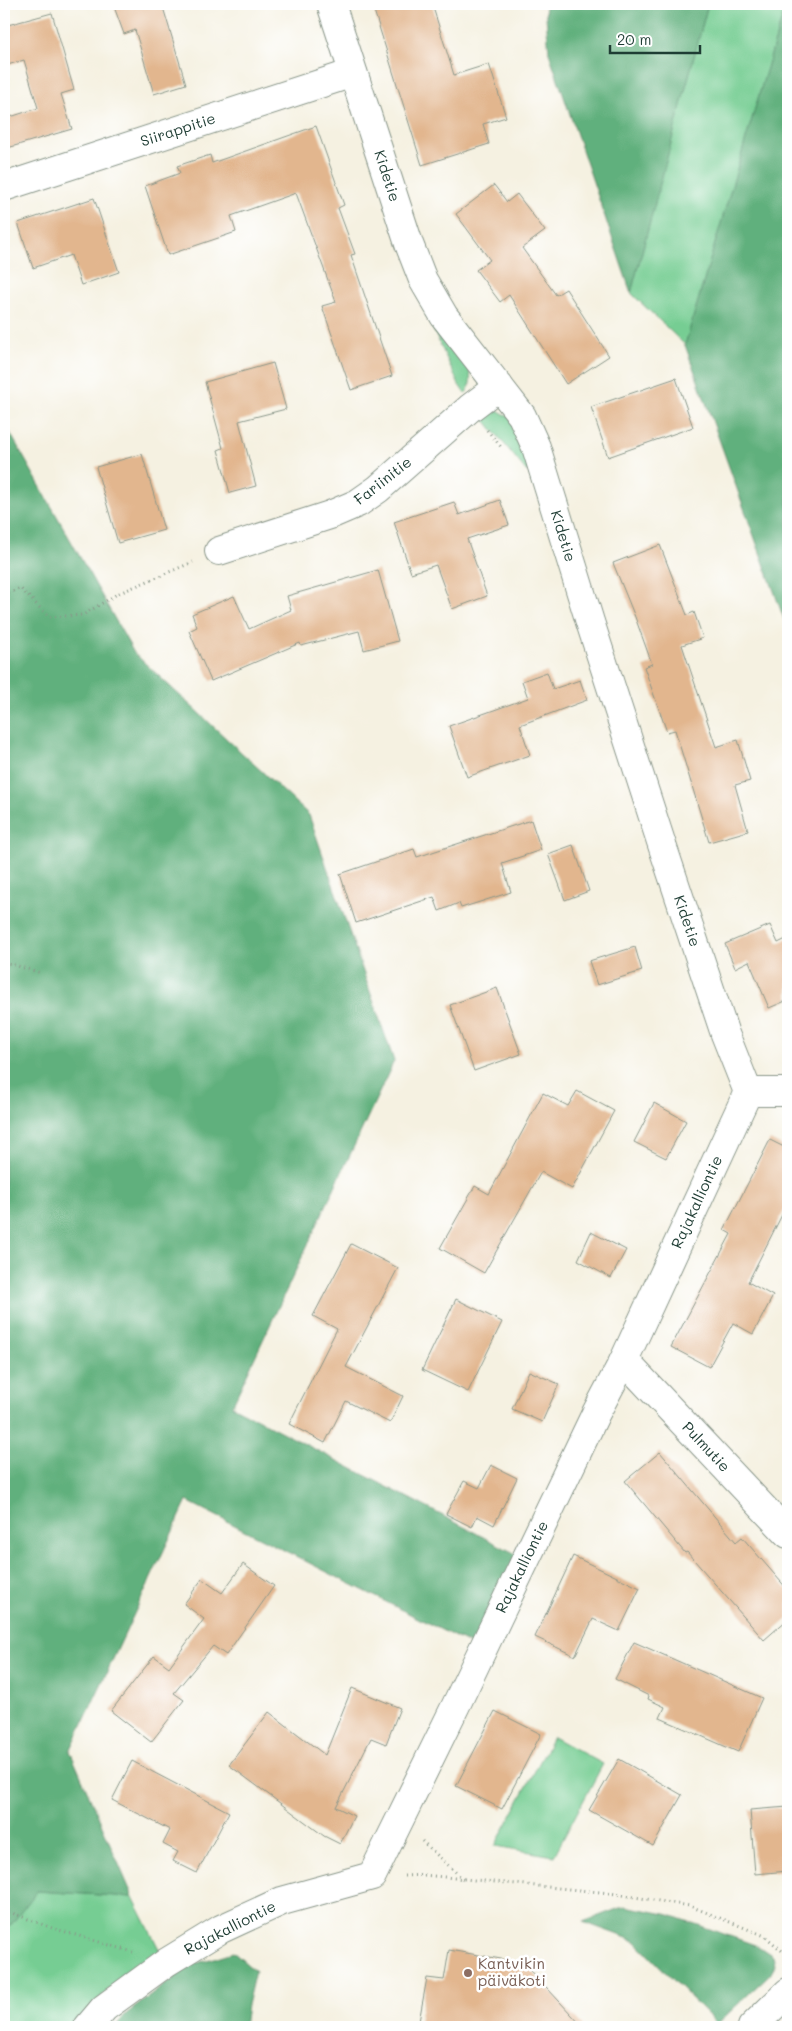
<svg xmlns="http://www.w3.org/2000/svg" width="792" height="2031" font-family="Mali,sans-serif">
	<style>
		.green { fill: #76cd93; stroke: #4a8564 }
		.forest { fill: #60b07d; stroke: #407658 }
		.building { fill: #e2b68e }
		.lines { fill: none; stroke-linecap: round; stroke-linejoin: round }
		.street-casing { stroke: #8a978a; stroke-width: 30 }
		.path { stroke: #8a978a; stroke-width: 3; stroke-dasharray: 1 4; stroke-linecap: butt }
		.street { stroke: #fff; stroke-width: 28 }
		.education-dot { fill: #8d6e63; stroke: #fff; stroke-width: 2 }
		.labels { text-anchor: middle; stroke-width: 5; stroke-linejoin: round; paint-order: stroke }
		.street-label { font-size: 15px; fill: #1f3d34; stroke: #fff }
		.education-label { font-size: 15px; fill: #785e54; stroke: #fff; text-anchor: start }
	</style>
	<rect width="100%" height="100%" fill="#fff"/>
	<filter id="ink" filterUnits="userSpaceOnUse"><feTurbulence type="fractalNoise" baseFrequency=".02" numOctaves="2"/><feDisplacementMap in="SourceGraphic" scale="10" xChannelSelector="R" yChannelSelector="G"/><feConvolveMatrix kernelMatrix="1 2 1 2 8 2 1 2 1" color-interpolation-filters="sRGB"/></filter>
	<filter id="wash" filterUnits="userSpaceOnUse"><feTurbulence type="fractalNoise" baseFrequency=".0096" numOctaves="4" result="noise"/><feDisplacementMap in="SourceGraphic" scale="20" xChannelSelector="R" yChannelSelector="G"/><feGaussianBlur stdDeviation="1.12" result="paint"/><feColorMatrix in="noise" values="0 0 0 0 0 0 0 0 0 0 0 0 0 0 0 0 0 1.4 0 .05"/><feComposite in="paint" operator="in"/></filter>
	<g filter="url(#wash)">
		<rect width="100%" height="100%" fill="#f5f1e1"/>
		<g class="green">
			<path d="M 708,4 L 786,4 L 685,345 L 631,293 Z"/>
			<path d="M 426,314 C 435,326 464,356 468,368 C 472,376 471,387 465,394 L 459,385 Z"/>
			<path d="M 489,410 L 499,411 L 511,418 L 529,465 L 527,472 L 480,414 Z"/>
			<path d="M 553,1737 L 603,1764 L 554,1856 L 495,1846 Z"/>
			<path d="M 36,1891 L 133,1897 L 160,1951 L 107,1991 L 73,2027 L 4,2027 L 4,1934 Z"/>
		</g>
		<g class="forest">
			<path d="M 545,4 L 708,4 L 631,293 L 549,53 Z"/>
			<path d="M 786,4 L 788,4 L 788,630 L 685,345 Z"/>
			<path d="M 4,422 L 134,653 L 309,815 L 394,1061 L 232,1406 L 518,1555 L 471,1645 L 187,1501 L 70,1751 L 133,1897 L 37,1891 L 4,1934 Z"/>
			<path d="M 625,1906 L 670,1915 L 758,1946 L 773,1956 L 775,1965 L 770,1974 L 717,2024 L 635,1941 L 583,1922 Z"/>
			<path d="M 233,1952 L 255,1971 L 247,2005 L 244,2027 L 115,2027 L 126,2014 L 191,1965 Z"/>
		</g>
		<g id="blocks">
			<g class="building">
				<path d="M 113,4 L 162,4 L 186,84 L 154,94 L 135,30 L 124,34 Z"/>
				<path d="M 372,4 L 432,4 L 454,75 L 489,64 L 506,117 L 483,124 L 489,144 L 422,165 Z"/>
				<path d="M 52,13 L 74,90 L 61,94 L 72,129 L 4,149 L 4,119 L 38,108 L 24,60 L 4,66 L 4,26 Z"/>
				<path d="M 316,126 L 344,205 L 338,208 L 355,254 L 351,255 L 392,376 L 351,390 L 322,306 L 336,302 L 296,193 L 231,216 L 236,232 L 168,255 L 145,186 L 180,173 L 177,166 L 210,155 L 212,163 Z"/>
				<path d="M 494,185 L 507,202 L 517,194 L 545,231 L 522,248 L 556,295 L 566,289 L 609,356 L 566,384 L 509,295 L 500,302 L 476,270 L 490,260 L 456,214 Z"/>
				<path d="M 94,198 L 119,272 L 81,285 L 71,255 L 33,268 L 18,223 Z"/>
				<path d="M 273,363 L 286,409 L 239,421 L 256,486 L 230,493 L 218,450 L 223,448 L 205,382 Z"/>
				<path d="M 676,378 L 693,427 L 608,457 L 591,407 Z"/>
				<path d="M 142,454 L 164,530 L 118,543 L 96,467 Z"/>
				<path d="M 500,500 L 509,525 L 467,539 L 487,596 L 452,609 L 436,565 L 411,573 L 394,522 L 454,502 L 459,515 Z"/>
				<path d="M 660,545 L 687,615 L 694,612 L 703,638 L 682,645 L 716,747 L 738,740 L 750,781 L 735,785 L 748,831 L 709,842 L 675,730 L 667,732 L 644,667 L 652,664 L 635,617 L 613,563 Z"/>
				<path d="M 378,570 L 398,641 L 364,650 L 359,631 L 301,646 L 300,643 L 211,681 L 189,631 L 197,627 L 192,614 L 234,596 L 249,629 L 291,610 L 287,596 Z"/>
				<path d="M 547,672 L 553,689 L 580,680 L 587,700 L 520,725 L 530,755 L 467,777 L 449,726 L 528,698 L 522,681 Z"/>
				<path d="M 531,820 L 541,850 L 502,863 L 511,892 L 461,908 L 459,903 L 439,911 L 434,897 L 356,923 L 340,874 L 414,849 L 417,857 Z"/>
				<path d="M 573,845 L 589,891 L 565,900 L 548,854 Z"/>
				<path d="M 770,925 L 778,943 L 788,938 L 788,1000 L 769,1008 L 749,961 L 735,968 L 725,944 Z"/>
				<path d="M 635,947 L 642,971 L 597,985 L 589,961 Z"/>
				<path d="M 497,988 L 521,1054 L 474,1071 L 450,1005 Z"/>
				<path d="M 577,1091 L 614,1111 L 572,1189 L 541,1172 L 484,1273 L 440,1248 L 475,1186 L 489,1194 L 543,1093 L 568,1106 Z"/>
				<path d="M 654,1103 L 686,1121 L 666,1158 L 634,1142 Z"/>
				<path d="M 770,1140 L 788,1149 L 788,1203 L 748,1282 L 773,1296 L 753,1334 L 733,1323 L 709,1367 L 671,1347 L 731,1234 L 724,1230 Z"/>
				<path d="M 591,1232 L 626,1250 L 611,1278 L 578,1260 Z"/>
				<path d="M 351,1244 L 398,1268 L 346,1367 L 403,1396 L 390,1423 L 346,1401 L 325,1443 L 289,1424 L 337,1329 L 313,1316 Z"/>
				<path d="M 456,1299 L 502,1322 L 468,1392 L 422,1370 Z"/>
				<path d="M 529,1371 L 559,1384 L 542,1422 L 512,1409 Z"/>
				<path d="M 660,1452 L 736,1542 L 742,1537 L 788,1590 L 788,1619 L 764,1640 L 687,1552 L 685,1553 L 625,1481 Z"/>
				<path d="M 491,1465 L 517,1478 L 494,1525 L 477,1516 L 472,1527 L 446,1514 L 464,1481 L 479,1488 Z"/>
				<path d="M 573,1556 L 640,1588 L 619,1631 L 593,1619 L 575,1656 L 535,1637 Z"/>
				<path d="M 243,1564 L 274,1586 L 226,1655 L 213,1646 L 174,1693 L 184,1700 L 151,1742 L 111,1711 L 154,1656 L 169,1667 L 204,1619 L 184,1604 L 202,1579 L 222,1593 Z"/>
				<path d="M 634,1642 L 762,1698 L 738,1752 L 660,1718 L 665,1707 L 648,1699 L 649,1696 L 615,1679 Z"/>
				<path d="M 352,1688 L 400,1708 L 386,1744 L 371,1738 L 336,1807 L 354,1816 L 340,1844 L 324,1836 L 229,1765 L 269,1712 L 325,1755 Z"/>
				<path d="M 495,1711 L 541,1734 L 502,1809 L 456,1786 Z"/>
				<path d="M 619,1759 L 682,1795 L 653,1846 L 589,1810 Z"/>
				<path d="M 132,1761 L 229,1812 L 197,1873 L 173,1861 L 178,1852 L 163,1844 L 170,1830 L 112,1800 Z"/>
				<path d="M 788,1807 L 788,1871 L 755,1874 L 750,1810 Z"/>
				<path d="M 449,1950 L 524,1963 L 583,2027 L 418,2027 L 427,1978 L 444,1980 Z"/>
			</g>
		</g>
	</g>
	<g filter="url(#ink)">
		<use href="#blocks" fill-opacity="0" stroke="#8a978a" stroke-width="1"/>
		<g class="lines">
			<g class="street-casing">
				<g id="street">
					<path d="M 331,4 L 409,244 L 423,280 L 444,316 L 522,416 L 536,447 L 590,622 L 663,848 L 725,1034 L 748,1092"/>
					<path d="M 4,187 L 353,73"/>
					<path d="M 219,551 L 330,515 L 358,503 L 378,489 L 470,408 L 499,386"/>
					<path d="M 624,1360 L 788,1534"/>
					<path d="M 88,2027 L 104,2008 L 167,1962 L 221,1929 L 282,1901 L 372,1876 L 456,1705 L 596,1413 L 624,1360 L 748,1092 L 788,1092"/>
					<path d="M 752,2027 L 788,1992"/>
				</g>
			</g>
			<g class="path">
				<path d="M 487,430 L 502,448"/>
				<path d="M 4,596 L 20,588 L 49,617 L 83,615 L 117,594 L 193,562"/>
				<path d="M 4,962 L 41,973"/>
				<path d="M 422,1841 L 463,1879"/>
				<path d="M 404,1876 L 423,1875 L 610,1893 L 690,1906 L 765,1936 L 788,1956"/>
				<path d="M 4,1910 L 52,1928 L 133,1952"/>
			</g>
			<use href="#street" class="street"/>
		</g>
	</g>
	<circle class="education-dot" cx="468" cy="1973" r="5"/>
	<g class="labels">
		<g class="street-label">
			<text transform="translate(178 130) rotate(-18)" y="5">Siirappitie</text>
			<text transform="translate(387 176) rotate(72)" y="5">Kidetie</text>
			<text transform="translate(383 481) rotate(-38)" y="5">Fariinitie</text>
			<text transform="translate(563 536) rotate(73)" y="5">Kidetie</text>
			<text transform="translate(687 921) rotate(71)" y="5">Kidetie</text>
			<text transform="translate(697 1202) rotate(-65)" y="5">Rajakalliontie</text>
			<text transform="translate(706 1447) rotate(47)" y="5">Pulmutie</text>
			<text transform="translate(522 1567) rotate(-64)" y="5">Rajakalliontie</text>
			<text transform="translate(230 1928) rotate(-27)" y="5">Rajakalliontie</text>
		</g>
		<g class="education-label">
			<text x="478" y="1969">Kantvikin<tspan x="478" dy="17">päiväkoti</tspan></text>
		</g>
	</g>
	<rect width="792" height="2031" fill="none" stroke="#fff" stroke-width="20"/>
	<path d="M610 45v8h90v-8" fill="none" stroke="#1f3d34" stroke-width="2.5"/>
	<text x="617" y="45" font-size="15" fill="#1f3d34" stroke="#ffffff" stroke-width="4" paint-order="stroke">20 m</text>
</svg>
